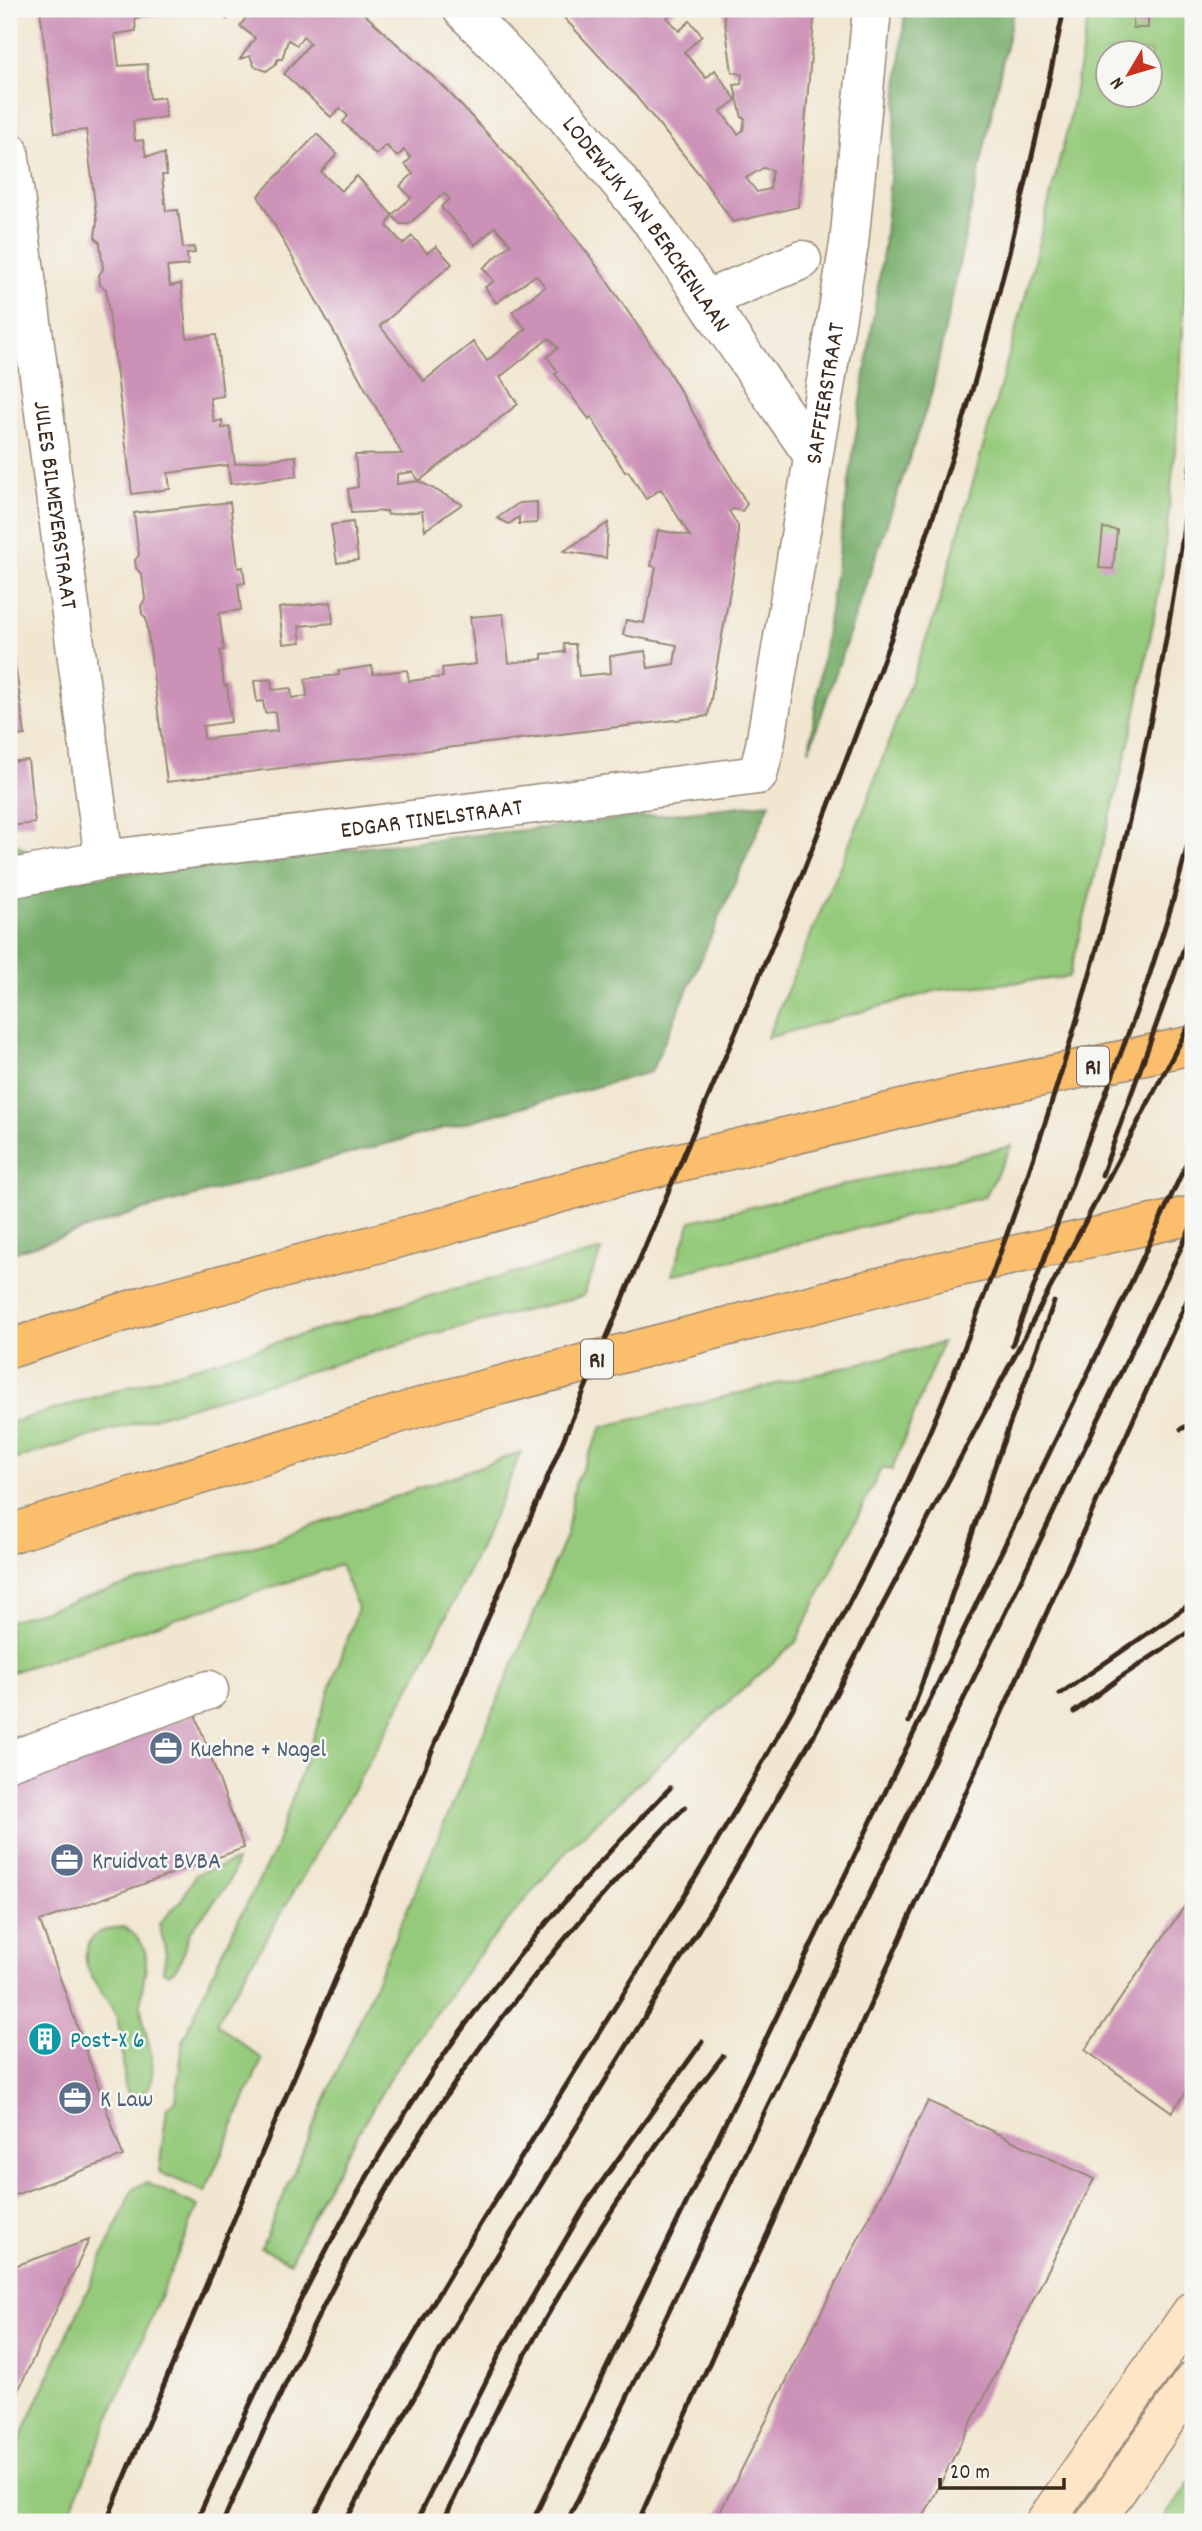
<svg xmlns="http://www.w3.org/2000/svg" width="1202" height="2531" font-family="Dekko,sans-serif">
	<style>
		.green { fill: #95ca7c; stroke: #687a4d; stroke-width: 2; fill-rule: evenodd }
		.forest { fill: #78ae6c; stroke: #5a6c45; stroke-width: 2 }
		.building { fill: #cc91b7; fill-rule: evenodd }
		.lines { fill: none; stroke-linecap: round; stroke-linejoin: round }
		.street-casing { stroke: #968877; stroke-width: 41 }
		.secondary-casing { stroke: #968877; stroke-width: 41 }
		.highway-casing { stroke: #968877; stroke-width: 41 }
		.street { stroke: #fff; stroke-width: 38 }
		.secondary { stroke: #fde5c5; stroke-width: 38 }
		.highway { stroke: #fabe6d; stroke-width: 38 }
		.rail { stroke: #3b2a1e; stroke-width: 5 }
		.labels { text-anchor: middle; stroke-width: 5; stroke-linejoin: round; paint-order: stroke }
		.shield { fill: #f6f6f2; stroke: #73675e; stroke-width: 2 }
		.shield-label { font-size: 23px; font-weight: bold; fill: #3b2a1e }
		.street-label { font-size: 24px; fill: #3b2a1e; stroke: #f6f6f2 }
		.service-label { font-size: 24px; fill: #4e5e75; stroke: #f6f6f2; text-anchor: start }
		.culture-label { font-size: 24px; fill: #0d838f; stroke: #f6f6f2; text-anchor: start }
	</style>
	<rect width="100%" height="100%" fill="#f6f6f2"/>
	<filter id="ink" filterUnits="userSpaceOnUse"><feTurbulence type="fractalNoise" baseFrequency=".0143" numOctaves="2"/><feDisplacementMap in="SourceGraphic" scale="14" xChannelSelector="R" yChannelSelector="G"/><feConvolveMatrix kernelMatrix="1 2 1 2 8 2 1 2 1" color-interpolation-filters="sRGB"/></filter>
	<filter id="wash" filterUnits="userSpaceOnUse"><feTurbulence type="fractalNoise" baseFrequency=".00686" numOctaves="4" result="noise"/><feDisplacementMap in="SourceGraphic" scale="28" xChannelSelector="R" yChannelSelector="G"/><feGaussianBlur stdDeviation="1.57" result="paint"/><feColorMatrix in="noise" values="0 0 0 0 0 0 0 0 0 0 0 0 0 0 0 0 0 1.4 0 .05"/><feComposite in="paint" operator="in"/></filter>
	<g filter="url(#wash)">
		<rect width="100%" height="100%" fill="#f1e6d0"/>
		<g class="green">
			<path d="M 1090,9 L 1193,9 L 1189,228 L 1176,441 L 1162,575 L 1133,727 L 1069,977 L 939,990 L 767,1038 L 865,807 L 938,606 L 1024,302 L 1069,122 ZM 1108,52 L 1150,52 L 1150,94 L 1108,94 Z"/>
			<path d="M 1011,1146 L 985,1197 L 672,1275 L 691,1221 Z"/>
			<path d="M 602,1250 L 583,1296 L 444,1331 L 9,1461 L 9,1423 L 450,1290 Z"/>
			<path d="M 942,1343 L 892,1470 L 882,1467 L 796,1642 L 658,1765 L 568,1849 L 477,1957 L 392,2074 L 318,2203 L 290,2262 L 261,2248 L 520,1648 L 567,1533 L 575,1484 L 602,1427 Z"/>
			<path d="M 521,1452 C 440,1653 326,1837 216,2023 L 262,2059 L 205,2192 L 159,2172 L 167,2107 L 176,2101 L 183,2040 L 223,1950 L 274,1851 L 358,1608 L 340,1565 L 9,1673 L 9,1621 L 275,1539 Z"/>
			<path d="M 236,1861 C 232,1888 205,1909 191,1931 C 182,1945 185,1967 168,1974 L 163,1971 L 166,1953 L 159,1924 L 182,1899 L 196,1874 Z"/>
			<path d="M 124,1927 C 133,1933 143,1941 145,1952 C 149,1968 141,1985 141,2001 C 139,2030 171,2080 136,2098 L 130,2096 L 125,2087 C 123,2066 123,2043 118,2022 C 112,1995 71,1970 91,1940 C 99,1929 111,1928 124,1927 Z"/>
			<path d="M 147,2183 L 198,2206 L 66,2522 L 9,2522 L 9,2464 L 134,2187 Z"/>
			<path d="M 1193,2478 L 1193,2522 L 1161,2522 Z"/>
		</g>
		<g class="forest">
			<path d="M 905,9 L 1014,9 L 931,395 L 809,751 L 884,246 Z"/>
			<path d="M 770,803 L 651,1072 L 143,1210 L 9,1254 L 9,838 L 66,880 Z"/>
		</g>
		<g id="blocks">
			<g class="building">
				<path d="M 40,9 L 155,9 L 159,15 L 135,18 L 136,31 L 115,34 L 119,66 L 147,64 L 150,99 L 164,97 L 166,117 L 133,121 L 135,141 L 143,140 L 146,156 L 164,154 L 167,175 L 162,175 L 166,211 L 178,210 L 183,248 L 194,247 L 195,253 L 187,254 L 188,265 L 167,267 L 170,286 L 181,284 L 187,338 L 216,335 L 223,396 L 210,398 L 214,422 L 222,420 L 222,428 L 230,427 L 235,464 L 296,456 L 297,476 L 230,484 L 228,465 L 168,473 L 170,489 L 132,494 L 106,289 L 100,285 L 99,275 L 103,269 L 100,243 L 95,237 L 97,222 L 86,130 L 55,133 Z"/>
				<path d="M 214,9 L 235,9 L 227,19 Z"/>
				<path d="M 239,9 L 359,9 L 444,87 L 522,171 L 589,255 L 666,367 L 747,504 L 742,511 L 734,509 L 729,511 L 738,526 L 738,545 L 708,716 L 167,782 L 146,618 L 142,614 L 141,606 L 145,599 L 142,575 L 136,568 L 135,560 L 139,555 L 134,513 L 230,502 L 238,568 L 243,567 L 245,583 L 238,584 L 241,610 L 219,613 L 224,650 L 220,651 L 224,686 L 227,685 L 231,722 L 203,726 L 204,739 L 277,731 L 275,712 L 265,713 L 263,701 L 257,702 L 254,681 L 271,679 L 272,690 L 291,688 L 292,698 L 307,696 L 305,679 L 339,675 L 338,671 L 372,666 L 373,674 L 407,670 L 409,681 L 443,677 L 442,668 L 476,664 L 470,617 L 503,614 L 509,663 L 542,659 L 542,654 L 565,652 L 564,644 L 575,644 L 579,676 L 611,673 L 610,656 L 645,651 L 648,668 L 674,664 L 677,645 L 623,635 L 626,620 L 644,623 L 656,567 L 651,566 L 658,530 L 690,536 L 661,489 L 646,499 L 628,471 L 625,472 L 591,417 L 589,419 L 555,374 L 558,372 L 547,357 L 558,348 L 549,338 L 500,377 L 518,404 L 419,481 L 413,472 L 397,474 L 397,484 L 419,481 L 462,504 L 425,530 L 422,511 L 388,515 L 387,511 L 351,513 L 348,489 L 358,487 L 355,455 L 402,454 L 258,196 L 317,134 L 337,154 L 321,172 L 341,191 L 357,176 L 392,215 L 387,226 L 403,244 L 412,236 L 427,253 L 436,246 L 452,264 L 380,326 L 424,381 L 473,342 L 487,361 L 526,329 L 512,312 L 545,287 L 536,275 L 496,303 L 485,287 L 494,281 L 483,268 L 511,244 L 495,227 L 475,245 L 441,207 L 450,199 L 444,193 L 409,224 L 400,224 L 392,215 L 411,198 L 400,186 L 413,174 L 405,164 L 411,158 L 404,150 L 397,157 L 386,145 L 376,155 L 343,122 L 348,116 L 340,108 L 331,117 L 284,74 L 310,43 L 303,36 L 297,45 L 288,40 L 282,59 L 278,59 L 275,65 L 266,71 L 254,66 L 250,56 L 240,59 L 255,38 L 240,26 L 248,15 Z"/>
				<path d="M 556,9 L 676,9 L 667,17 L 679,31 L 690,21 L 702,36 L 684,52 L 706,78 L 715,70 L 736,100 L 721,111 L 738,134 L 743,130 L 745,118 L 742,118 L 734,85 L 741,84 L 742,74 L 732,72 L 723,9 L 815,9 L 798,207 L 733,222 L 700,175 L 635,95 ZM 763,168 L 772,170 L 770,189 L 757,192 L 746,178 Z"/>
				<rect x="1133" y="9" width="15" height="19"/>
				<path d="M 537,502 L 537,523 L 519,524 L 519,517 L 509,524 L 497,518 L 519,503 Z"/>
				<path d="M 353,522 L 358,560 L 337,563 L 331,525 Z"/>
				<path d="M 608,523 L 606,558 L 564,551 Z"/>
				<path d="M 1103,528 L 1117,530 L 1113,569 L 1099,568 Z"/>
				<path d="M 331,602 L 333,623 L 299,626 L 301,642 L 283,644 L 279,608 Z"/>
				<path d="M 9,620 L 25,735 L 9,737 Z"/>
				<path d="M 28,760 L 35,823 L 9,826 L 9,762 Z"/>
				<path d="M 195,1714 L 244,1848 L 40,1921 L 123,2156 L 9,2197 L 9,1781 Z"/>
				<path d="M 1193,1894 L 1193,2082 L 1172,2112 L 1085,2050 Z"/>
				<path d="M 928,2101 L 1094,2179 L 921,2522 L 715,2522 Z"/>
				<path d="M 89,2240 L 9,2410 L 9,2268 Z"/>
			</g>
		</g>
	</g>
	<g filter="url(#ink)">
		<use href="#blocks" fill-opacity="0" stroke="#968877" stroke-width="2"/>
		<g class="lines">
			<g class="street-casing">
				<g id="street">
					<path id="s1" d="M 462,9 L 565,115 L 652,222 L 812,454"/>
					<path id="s2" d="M 9,151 L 104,860"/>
					<path d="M 707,299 L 802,260"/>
					<path id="s3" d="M 9,879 L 104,860 L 758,775 L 765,745 L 849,244 L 872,9"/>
					<path d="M 9,1761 L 209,1690"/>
				</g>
			</g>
			<g class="secondary-casing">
				<g id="secondary">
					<path d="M 1045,2522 L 1193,2310"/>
					<path d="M 1095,2522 L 1193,2381"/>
				</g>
			</g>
			<g class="highway-casing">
				<g id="highway">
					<path d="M 9,1349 L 155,1302 L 441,1227 L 613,1178 L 994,1087 L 1193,1045"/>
					<path d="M 9,1534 L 443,1400 L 937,1272 L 1193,1215"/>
				</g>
			</g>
			<use href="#street" class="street"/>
			<use href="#secondary" class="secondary"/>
			<use href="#highway" class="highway"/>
			<g class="rail">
				<path d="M 1102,1175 L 1193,923"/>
				<path d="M 1012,1345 L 1147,983 L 1172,904 L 1193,826"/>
				<path d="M 1181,1429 L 1193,1423"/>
				<path d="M 1192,1451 L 1193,1451"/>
				<path d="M 1060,1694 L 1193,1602"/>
				<path d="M 1074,1712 L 1118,1679 L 1193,1629"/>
				<path d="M 909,1722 L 1000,1451 L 1054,1302"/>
				<path d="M 106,2522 L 797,887 C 848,758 897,628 940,495 C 992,336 1030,172 1064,9"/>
				<path d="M 196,2522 C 270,2358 346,2194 450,2046 C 516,1953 591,1869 670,1788"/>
				<path d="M 223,2522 C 270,2415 320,2306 378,2204 C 462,2058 567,1927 685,1807"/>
				<path d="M 311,2522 C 427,2297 568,2086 700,1870 C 747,1792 792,1711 835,1630 C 895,1518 945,1401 989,1283 C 1077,1049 1141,808 1179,561 C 1186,519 1189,477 1193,435"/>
				<path d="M 345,2522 L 455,2324 L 728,1882 L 814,1735 L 1193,1018"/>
				<path d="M 416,2522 L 502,2349 L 588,2201 L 702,2042"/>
				<path d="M 443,2522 C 469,2468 494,2412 523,2359 C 581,2252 648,2151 723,2056"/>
				<path d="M 532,2522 L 1118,1311 L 1193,1149"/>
				<path d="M 567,2522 L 1193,1223"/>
				<path d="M 638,2522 L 1193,1287"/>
			</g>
		</g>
	</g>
	<defs>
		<g id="office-disc" transform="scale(1.75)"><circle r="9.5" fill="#5c6f8a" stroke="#f6f6f2"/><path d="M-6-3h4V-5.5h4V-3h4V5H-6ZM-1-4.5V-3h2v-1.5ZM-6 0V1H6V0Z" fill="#fff"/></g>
		<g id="building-disc" transform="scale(1.75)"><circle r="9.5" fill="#0f9aa8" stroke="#f6f6f2"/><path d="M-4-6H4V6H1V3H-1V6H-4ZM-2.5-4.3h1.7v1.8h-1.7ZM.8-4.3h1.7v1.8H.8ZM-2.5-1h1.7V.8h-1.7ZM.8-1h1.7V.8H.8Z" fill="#fff"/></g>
	</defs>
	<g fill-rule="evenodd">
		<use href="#office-disc" x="166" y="1748"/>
		<use href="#office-disc" x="67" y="1860"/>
		<use href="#building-disc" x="45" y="2039"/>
		<use href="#office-disc" x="75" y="2098"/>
	</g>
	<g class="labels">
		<g class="shield">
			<rect x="1077" y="1046.5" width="32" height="39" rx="5"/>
			<rect x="581" y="1339.5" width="32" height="39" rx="5"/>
		</g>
		<g class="shield-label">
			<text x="1093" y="1074">R1</text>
			<text x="597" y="1367">R1</text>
		</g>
		<g class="street-label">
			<text dy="8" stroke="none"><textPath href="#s1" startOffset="284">LODEWIJK VAN BERCKENLAAN</textPath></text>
			<text dy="8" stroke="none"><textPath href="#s3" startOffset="1144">SAFFIERSTRAAT</textPath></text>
			<text dy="8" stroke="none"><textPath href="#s2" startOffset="357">JULES BILMEYERSTRAAT</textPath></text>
			<text dy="8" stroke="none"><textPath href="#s3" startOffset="427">EDGAR TINELSTRAAT</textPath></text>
		</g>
		<g class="service-label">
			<text x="190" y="1756">Kuehne + Nagel</text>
			<text x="92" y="1868">Kruidvat BVBA</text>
			<text x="100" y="2106">K Law</text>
		</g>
		<g class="culture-label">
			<text x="70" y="2047">Post-X 6</text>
		</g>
	</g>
	<rect width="1202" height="2531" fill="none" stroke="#f6f6f2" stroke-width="35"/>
	<g transform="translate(1129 74) rotate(232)"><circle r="33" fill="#f6f6f2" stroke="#aba49d" stroke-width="2"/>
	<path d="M0-5L12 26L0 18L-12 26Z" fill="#c8321e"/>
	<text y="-10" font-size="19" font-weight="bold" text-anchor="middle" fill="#3b2a1e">N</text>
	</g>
	<path d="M940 2478v10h124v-10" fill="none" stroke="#3b2a1e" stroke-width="3.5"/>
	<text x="950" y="2478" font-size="21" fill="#3b2a1e" stroke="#f6f6f2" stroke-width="5" paint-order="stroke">20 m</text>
</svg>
